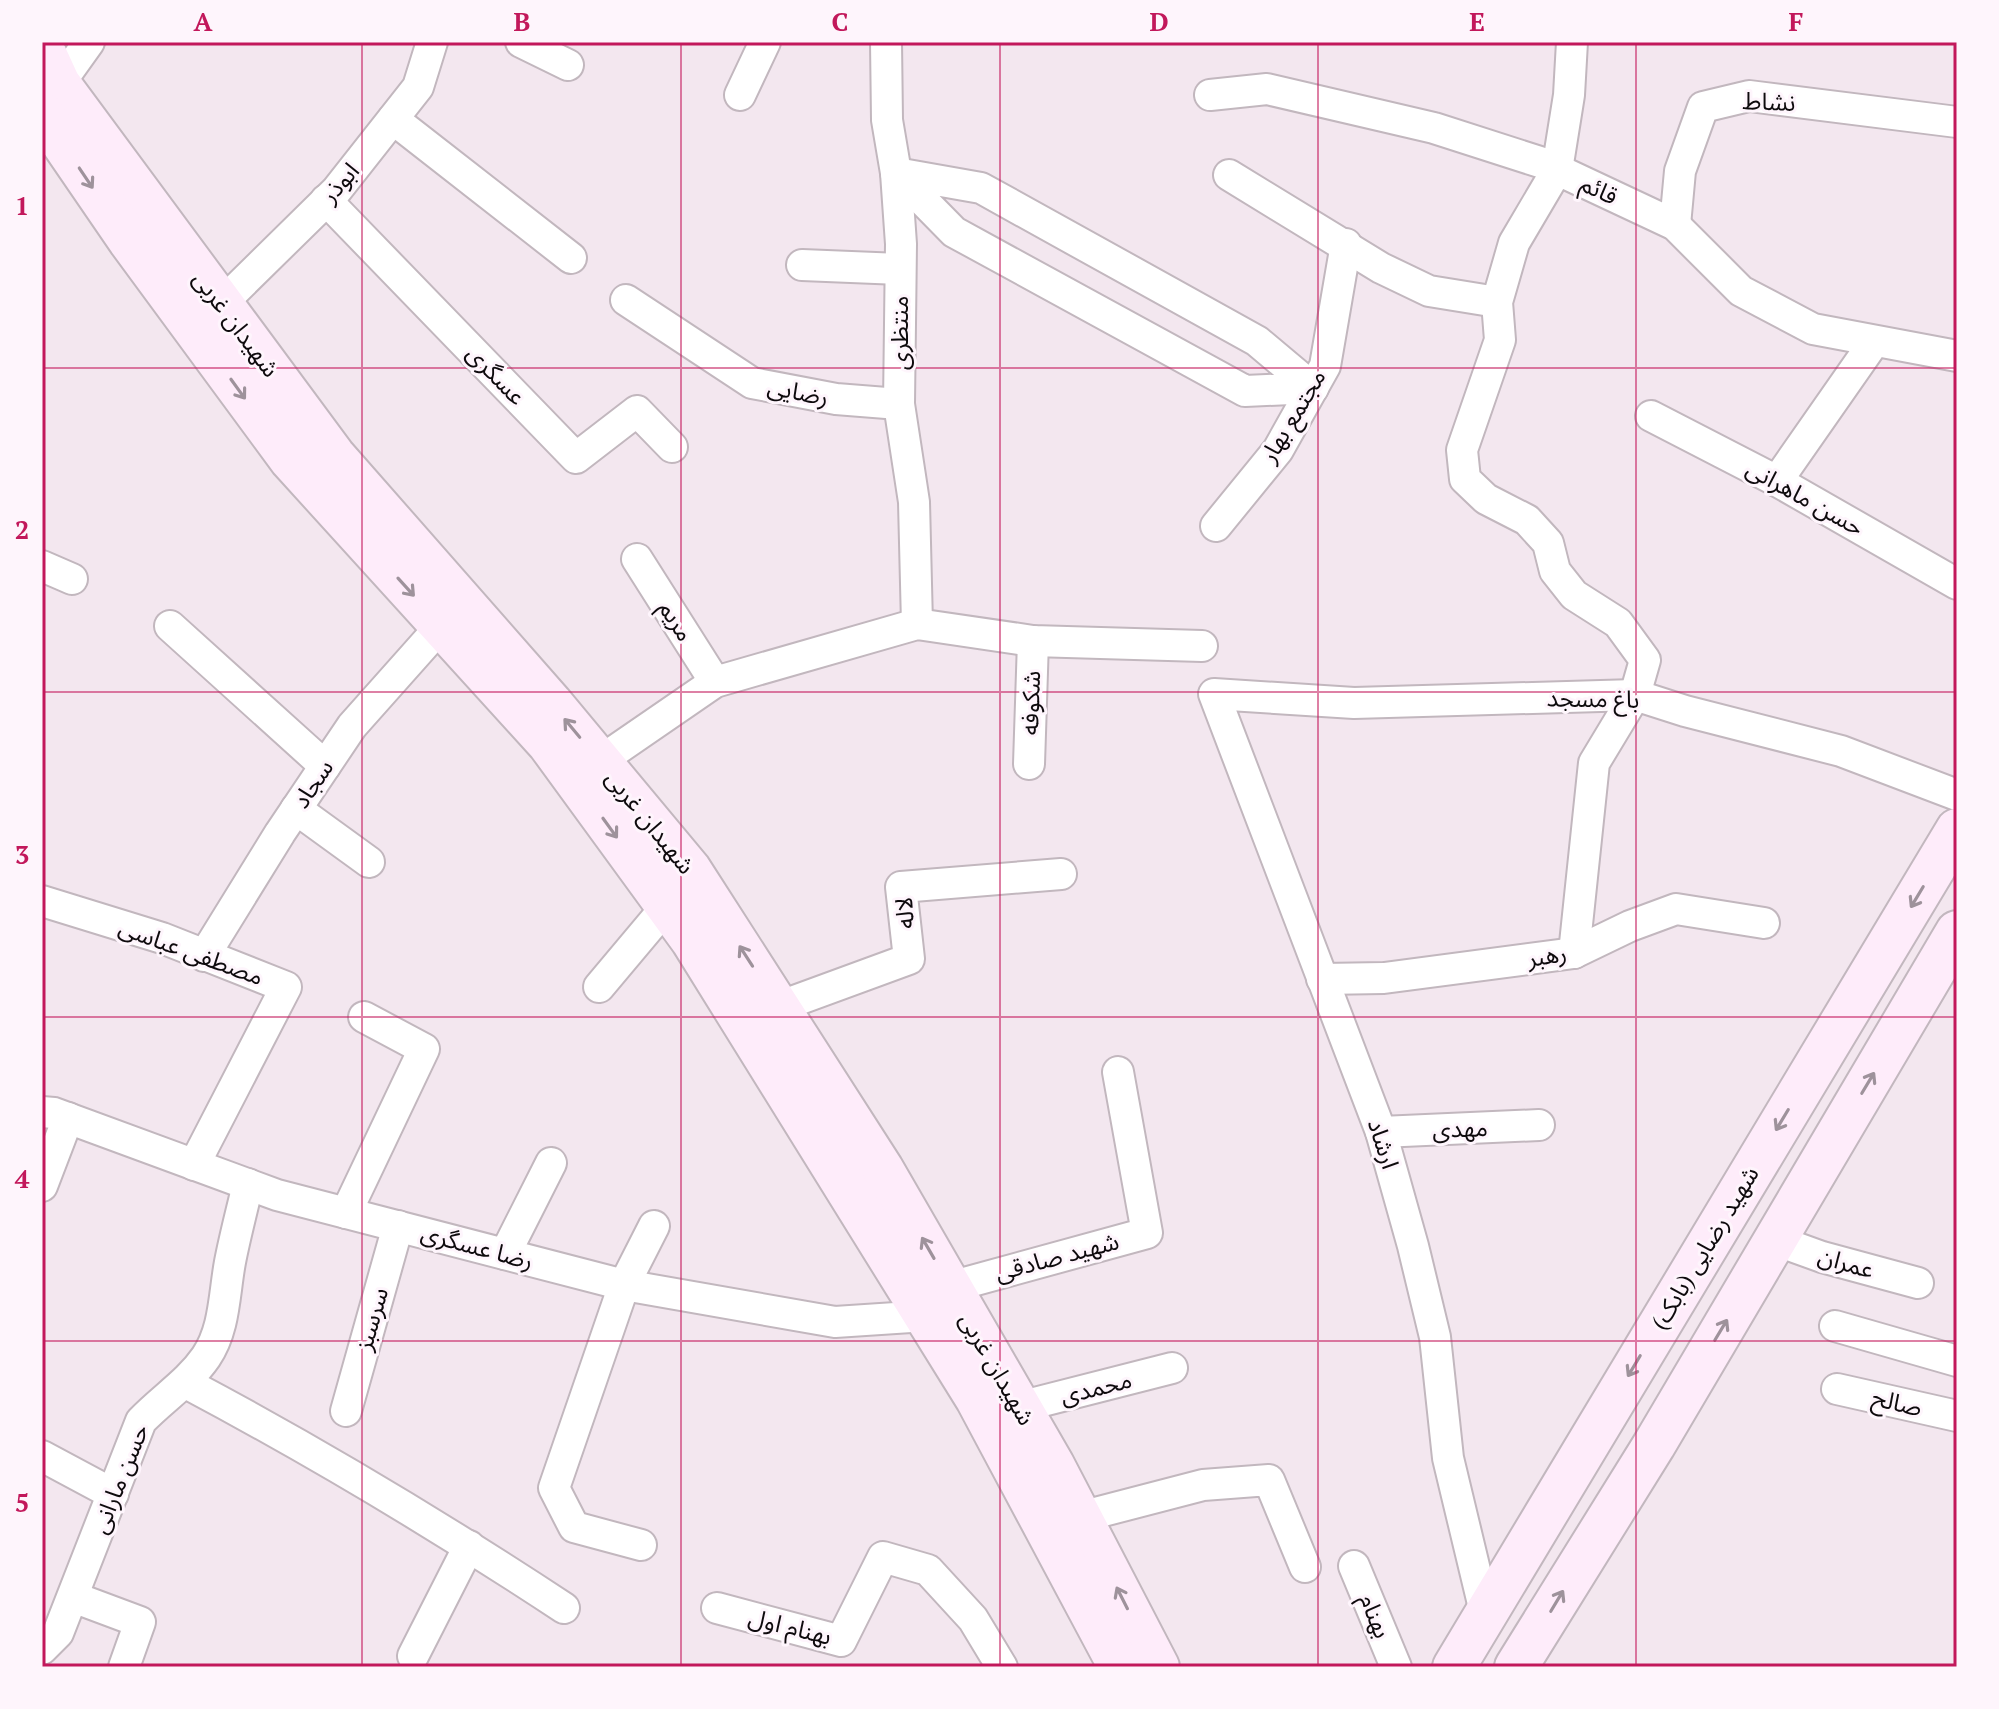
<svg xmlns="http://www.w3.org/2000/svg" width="1999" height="1709" font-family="'PT Serif','Noto Sans Arabic',serif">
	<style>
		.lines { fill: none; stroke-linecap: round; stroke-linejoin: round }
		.minor-casing { stroke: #c2b7be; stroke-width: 34 }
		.secondary-casing { stroke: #c2b7be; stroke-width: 46 }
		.minor { stroke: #fff; stroke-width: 30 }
		.secondary { stroke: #feecfa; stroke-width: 42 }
		.oneway { stroke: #9e929b }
		.grid { fill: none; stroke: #c2185b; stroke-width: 2; stroke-opacity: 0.55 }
		.labels { text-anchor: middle; stroke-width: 6; stroke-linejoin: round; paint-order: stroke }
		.street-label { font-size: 24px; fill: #0e0a0d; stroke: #fef5fc }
		.neatline { fill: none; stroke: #c2185b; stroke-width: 3 }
		.grid-label { font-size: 26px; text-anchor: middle; font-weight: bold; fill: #c2185b }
	</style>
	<rect width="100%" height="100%" fill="#f3e7ef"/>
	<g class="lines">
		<g class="minor-casing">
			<g id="minor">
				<path d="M 521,42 L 568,65"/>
				<path d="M 886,42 L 887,120 L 896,173 L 901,244 L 899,404 L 914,502 L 917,624"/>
				<path d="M 1572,42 L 1569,95 L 1557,170 L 1514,243 L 1497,302 L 1500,340 L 1462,450 L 1465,479 L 1486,499 L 1527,520 L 1548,543 L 1555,571 L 1574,595 L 1618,623 L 1645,660 L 1635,695 L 1594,763 L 1574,953"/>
				<path d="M 59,84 L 89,42"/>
				<path d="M 740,95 L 765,42"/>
				<path d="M 1210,95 L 1267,89 L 1434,128 L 1543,163 L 1675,225 L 1741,291 L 1813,329 L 1957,356"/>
				<path d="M 393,119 L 571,258"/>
				<path d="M 896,173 L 981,188 L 1257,341 L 1313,388 L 1245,391 L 954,232 Z"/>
				<path d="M 1229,175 L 1381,268 L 1429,291 L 1497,302"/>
				<path d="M 326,200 L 576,458 L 637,411 L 672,447"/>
				<path d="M 1675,225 L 1680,171 L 1703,107 L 1749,96 L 1957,122"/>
				<path d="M 802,265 L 900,269"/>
				<path d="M 626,300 L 752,383 L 836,399 L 899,404"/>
				<path d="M 221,304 L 336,191 L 418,87 L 432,42"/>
				<path d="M 1651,416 L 1777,481 L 1957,584"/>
				<path d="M 1777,481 L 1874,342"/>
				<path d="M 1216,526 L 1278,450 L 1325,366 L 1346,244"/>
				<path d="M 637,559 L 715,682"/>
				<path d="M 42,566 L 72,579"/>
				<path d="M 170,626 L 325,766"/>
				<path d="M 600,761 L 715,682 L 917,624 L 1033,641 L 1202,646"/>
				<path d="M 1029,764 L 1033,641"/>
				<path d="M 296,809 L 369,862"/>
				<path d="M 42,901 L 162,938 L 286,987 L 194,1165"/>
				<path d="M 204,956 L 280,833 L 352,726 L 441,626"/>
				<path d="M 1322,979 L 1384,978 L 1574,953 L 1630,926 L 1676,909 L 1764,923"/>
				<path d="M 599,987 L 667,906"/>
				<path d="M 778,1007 L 909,959 L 901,887 L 1061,874"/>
				<path d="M 42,1112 L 54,1113 L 277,1195 L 624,1285 L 835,1322 L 926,1316"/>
				<path d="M 1381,1132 L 1539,1125"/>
				<path d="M 42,1186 L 68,1118"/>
				<path d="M 346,1213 L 424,1049 L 364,1017"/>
				<path d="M 1775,1240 L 1822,1257 L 1918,1283"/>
				<path d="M 505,1254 L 551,1163"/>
				<path d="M 950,1287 L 1147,1233 L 1118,1072"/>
				<path d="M 1835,1326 L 1957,1361"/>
				<path d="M 186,1383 C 316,1452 441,1527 564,1608"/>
				<path d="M 1837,1389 L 1957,1416"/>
				<path d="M 1019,1407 L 1172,1368"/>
				<path d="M 346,1411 L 398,1226"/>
				<path d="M 42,1456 L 113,1494"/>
				<path d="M 1080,1517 L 1203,1485 L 1269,1480 L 1305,1567"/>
				<path d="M 641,1545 L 574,1527 L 554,1488 L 624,1285 L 654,1226"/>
				<path d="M 1354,1566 L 1396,1667"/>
				<path d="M 73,1597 L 140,1622 L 124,1667"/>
				<path d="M 717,1608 L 841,1641 L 883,1557 L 928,1570 L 973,1619 L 1002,1667"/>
				<path d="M 1485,1612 L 1448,1458 L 1435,1337 L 1413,1246 L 1381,1132 L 1214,694 L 1354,703 L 1635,695 L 1685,711 L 1841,751 L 1957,795"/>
				<path d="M 42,1649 L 58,1633 L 141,1421 C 163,1398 188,1383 206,1357 C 225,1329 224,1294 230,1262 C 235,1236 242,1210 248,1184"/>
				<path d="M 413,1656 L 469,1546"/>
			</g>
		</g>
		<g class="secondary-casing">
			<g id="secondary">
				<path d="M 42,47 L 59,84 L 334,456 L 551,703 L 690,870 L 882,1169 L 1053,1465 L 1158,1667"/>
				<path d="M 42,113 L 129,240 L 291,460 L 549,744 L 692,940 L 977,1399 L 1120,1667"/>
				<path d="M 1454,1667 L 1957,830"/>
				<path d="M 1516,1667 L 1654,1445 L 1957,932"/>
			</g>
		</g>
		<use href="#minor" class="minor"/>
		<use href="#secondary" class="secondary"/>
	</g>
	<defs><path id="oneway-shaft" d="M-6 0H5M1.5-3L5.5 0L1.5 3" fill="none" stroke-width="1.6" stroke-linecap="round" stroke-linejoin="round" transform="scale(2)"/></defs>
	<g class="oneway">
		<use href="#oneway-shaft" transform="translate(86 178) rotate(56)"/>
		<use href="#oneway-shaft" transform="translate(238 389) rotate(54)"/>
		<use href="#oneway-shaft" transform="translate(406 587) rotate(48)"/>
		<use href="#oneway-shaft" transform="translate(572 728) rotate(-130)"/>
		<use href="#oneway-shaft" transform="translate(610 828) rotate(54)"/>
		<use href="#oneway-shaft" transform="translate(1917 897) rotate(121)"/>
		<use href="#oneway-shaft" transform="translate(746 956) rotate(-123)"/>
		<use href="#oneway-shaft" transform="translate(1868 1083) rotate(-59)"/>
		<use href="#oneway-shaft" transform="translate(1782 1120) rotate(121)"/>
		<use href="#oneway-shaft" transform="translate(928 1248) rotate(-120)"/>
		<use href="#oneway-shaft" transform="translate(1721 1330) rotate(-59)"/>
		<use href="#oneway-shaft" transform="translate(1634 1366) rotate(121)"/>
		<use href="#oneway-shaft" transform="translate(1122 1598) rotate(-117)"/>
		<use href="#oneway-shaft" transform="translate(1557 1601) rotate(-59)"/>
	</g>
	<path class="grid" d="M 362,42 L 362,1667M 681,42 L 681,1667M 1000,42 L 1000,1667M 1318,42 L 1318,1667M 1636,42 L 1636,1667M 42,368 L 1957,368M 42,692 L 1957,692M 42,1017 L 1957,1017M 42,1341 L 1957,1341"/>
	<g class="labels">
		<g class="street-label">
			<text transform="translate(1769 102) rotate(2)" y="8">نشاط</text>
			<text transform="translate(340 183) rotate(-49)" y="8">ابوذر</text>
			<text transform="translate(1599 190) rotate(25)" y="8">قائم</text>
			<text transform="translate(236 324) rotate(53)" y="8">شهیدان غربی</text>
			<text transform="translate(900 333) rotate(-90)" y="8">منتظری</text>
			<text transform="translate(496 375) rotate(46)" y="8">عسگری</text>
			<text transform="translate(798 392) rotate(11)" y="8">رضایی</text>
			<text transform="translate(1293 416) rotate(-59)" y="8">مجتمع بهار</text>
			<text transform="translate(1805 498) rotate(29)" y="8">حسن ماهرانی</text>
			<text transform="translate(676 621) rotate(58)" y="8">مریم</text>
			<text transform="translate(1593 699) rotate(1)" y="8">باغ مسجد</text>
			<text transform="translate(1031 703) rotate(-88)" y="8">شکوفه</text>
			<text transform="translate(313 784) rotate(-56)" y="8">سجاد</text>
			<text transform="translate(650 822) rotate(51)" y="8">شهیدان غربی</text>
			<text transform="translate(905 913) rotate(-94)" y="8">لاله</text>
			<text transform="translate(191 952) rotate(20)" y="8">مصطفی عباسی</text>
			<text transform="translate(1547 956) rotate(-9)" y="8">رهبر</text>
			<text transform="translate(1460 1129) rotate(-2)" y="8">مهدی</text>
			<text transform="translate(1383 1144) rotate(72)" y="8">ارشاد</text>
			<text transform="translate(477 1247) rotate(15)" y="8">رضا عسگری</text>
			<text transform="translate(1705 1248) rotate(-59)" y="8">شهید رضایی (بابک)</text>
			<text transform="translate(1057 1257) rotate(-15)" y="8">شهید صادقی</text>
			<text transform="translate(1846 1263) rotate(16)" y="8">عمران</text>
			<text transform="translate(372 1319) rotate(-74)" y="8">سرسبز</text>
			<text transform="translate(997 1369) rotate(60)" y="8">شهیدان غربی</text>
			<text transform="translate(1096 1388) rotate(-14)" y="8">محمدی</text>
			<text transform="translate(1897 1403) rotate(13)" y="8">صالح</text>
			<text transform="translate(120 1479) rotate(-68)" y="8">حسن مارانی</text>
			<text transform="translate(1375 1616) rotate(68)" y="8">بهنام</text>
			<text transform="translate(790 1627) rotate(14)" y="8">بهنام اول</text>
		</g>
	</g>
	<rect width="1999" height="1709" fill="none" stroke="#fef5fc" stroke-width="88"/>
	<rect x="44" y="44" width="1911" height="1621" class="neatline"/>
	<g class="grid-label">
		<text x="203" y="31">A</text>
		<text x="522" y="31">B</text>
		<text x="840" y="31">C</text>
		<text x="1159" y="31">D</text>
		<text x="1477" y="31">E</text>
		<text x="1796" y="31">F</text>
		<text x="22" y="215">1</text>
		<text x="22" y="539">2</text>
		<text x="22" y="864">3</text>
		<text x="22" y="1188">4</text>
		<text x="22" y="1512">5</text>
	</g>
</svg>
